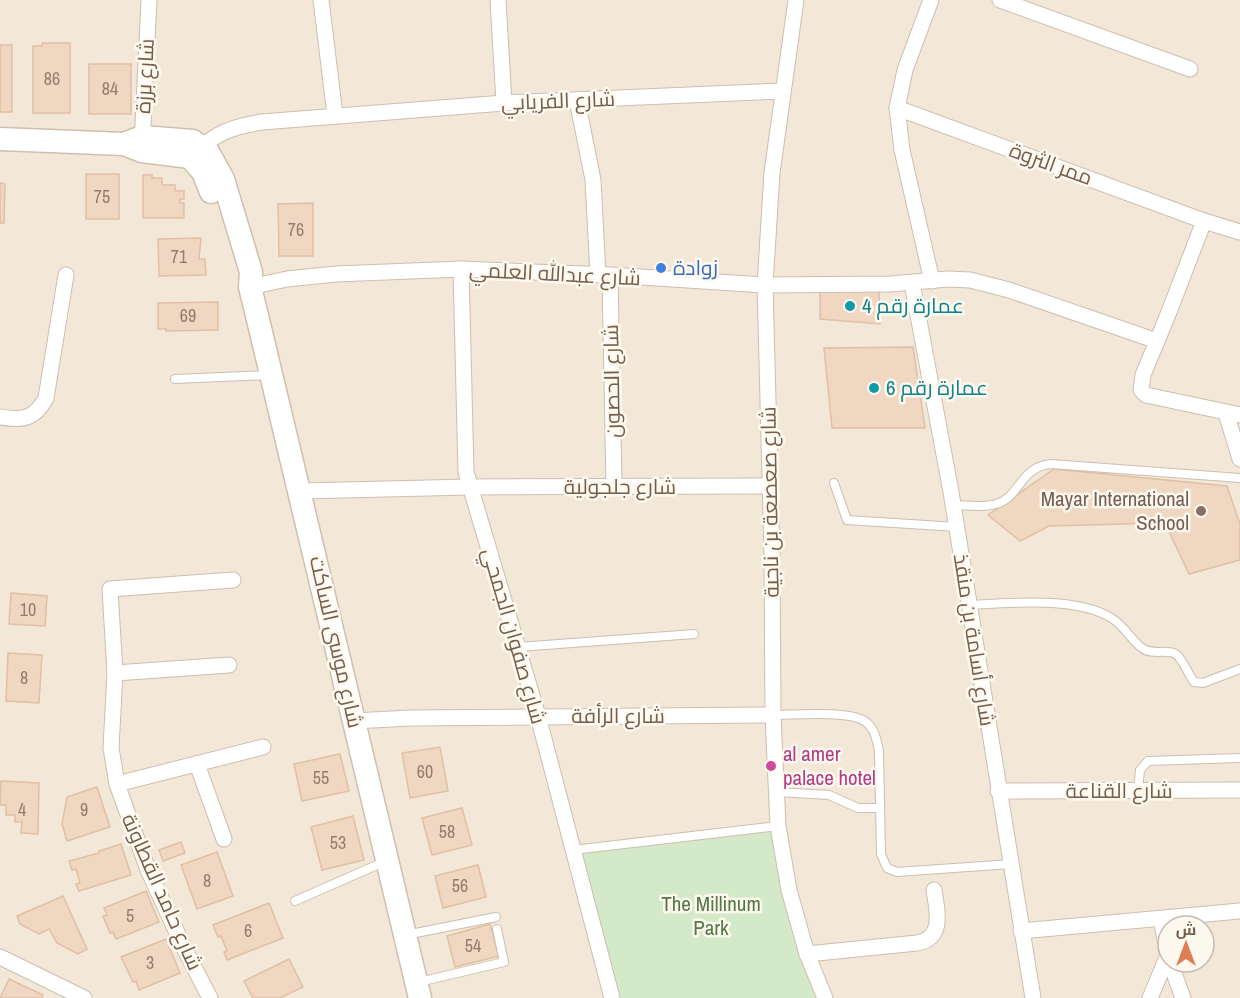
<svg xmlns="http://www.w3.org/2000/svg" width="1240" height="998" font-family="'Archivo Narrow',Cairo,sans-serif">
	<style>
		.residential { fill: #f3e8d8; fill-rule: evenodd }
		.green { fill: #d3e9c8 }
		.building { fill: #efd7c2; stroke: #e1bfa3; stroke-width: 1.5 }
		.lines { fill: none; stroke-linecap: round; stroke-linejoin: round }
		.lane-casing { stroke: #cdbeaf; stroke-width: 10 }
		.street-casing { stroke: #cdbeaf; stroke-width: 17 }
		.secondary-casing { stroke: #d0bfad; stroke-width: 25 }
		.lane { stroke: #fff; stroke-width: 8 }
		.street { stroke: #fff; stroke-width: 15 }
		.secondary { stroke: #fff; stroke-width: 22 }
		.shop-dot { fill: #3f7fe0; stroke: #fef9ef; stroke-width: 2 }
		.culture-dot { fill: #0f9aa8; stroke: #fef9ef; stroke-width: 2 }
		.education-dot { fill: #8d6e63; stroke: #fef9ef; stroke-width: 2 }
		.hotel-dot { fill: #d1479c; stroke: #fef9ef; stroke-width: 2 }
		.labels { text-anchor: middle; stroke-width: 5; stroke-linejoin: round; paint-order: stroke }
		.number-label { font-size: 18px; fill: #947c6b }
		.street-label { font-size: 21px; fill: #755e4e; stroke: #fef9ef }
		.shop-label { font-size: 21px; fill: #366cbe; stroke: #fef9ef; text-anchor: start }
		.culture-label { font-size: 21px; fill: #0d838f; stroke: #fef9ef; text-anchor: start }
		.education-label { font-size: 21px; fill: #785e54; stroke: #fef9ef; text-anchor: end }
		.hotel-label { font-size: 21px; fill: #b23c85; stroke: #fef9ef; text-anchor: start }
		.park-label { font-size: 21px; fill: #527946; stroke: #fef9ef }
	</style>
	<rect width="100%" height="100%" fill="#fbf6e9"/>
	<path class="residential" d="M 0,0 L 1240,0 L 1240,998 L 0,998 ZM 1168,926 L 1204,926 L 1204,962 L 1168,962 Z"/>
	<path class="green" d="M 778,826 L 821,998 L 612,998 L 573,850 Z"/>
	<g class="building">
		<path d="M 42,43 L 70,43 L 70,113 L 33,113 L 33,46 L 42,46 Z"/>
		<rect x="0" y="45" width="12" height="67"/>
		<rect x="89" y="64" width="42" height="50"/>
		<rect x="86" y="174" width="33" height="45"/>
		<path d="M 143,175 L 152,175 L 152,178 L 162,178 L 162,185 L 175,185 L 175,191 L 184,191 L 184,199 L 180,199 L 180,203 L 184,203 L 184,218 L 143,218 Z"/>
		<path d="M 0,183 L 5,184 L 4,223 L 0,223 Z"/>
		<path d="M 313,203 L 313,256 L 279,256 L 278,204 Z"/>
		<path d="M 201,238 L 199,259 L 205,259 L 206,275 L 159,276 L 158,239 Z"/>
		<path d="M 879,290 L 880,324 L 820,319 L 820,292 Z"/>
		<path d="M 218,302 L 218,330 L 166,331 L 166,329 L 158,329 L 158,303 Z"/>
		<path d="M 913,347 L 925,428 L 832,428 L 824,348 Z"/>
		<path d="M 1054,469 L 1227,486 L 1240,524 L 1240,560 L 1189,574 L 1165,523 L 1049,526 L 1020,541 L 988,515 Z"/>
		<path d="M 11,593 L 47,596 L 45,626 L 9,624 Z"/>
		<path d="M 8,653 L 42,655 L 39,703 L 6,701 Z"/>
		<path d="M 440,747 L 448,791 L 410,798 L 402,753 Z"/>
		<path d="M 340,754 L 349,791 L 302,801 L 294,764 Z"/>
		<path d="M 1,781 L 39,783 L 38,834 L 21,833 L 22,822 L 15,822 L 15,815 L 6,815 L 6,805 L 0,805 Z"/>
		<path d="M 97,787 L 110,827 L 67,841 L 62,824 L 67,797 Z"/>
		<path d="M 462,808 L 472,845 L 432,855 L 422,818 Z"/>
		<path d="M 353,816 L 364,860 L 322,870 L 311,827 Z"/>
		<path d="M 181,842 L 185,853 L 163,861 L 159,850 Z"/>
		<path d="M 121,844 L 131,875 L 79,891 L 76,884 L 80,883 L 76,869 L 72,870 L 69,861 L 99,853 L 99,851 Z"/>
		<path d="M 217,852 L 233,896 L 197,909 L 181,865 Z"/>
		<path d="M 478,865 L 486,897 L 443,908 L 435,876 Z"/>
		<path d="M 146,891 L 159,922 L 116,939 L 113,932 L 110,933 L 103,916 L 107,915 L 104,908 Z"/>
		<path d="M 63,896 L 87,949 L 78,954 L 57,943 L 49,929 L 39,934 L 20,924 L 17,916 Z"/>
		<path d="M 269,903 L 283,938 L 227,960 L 224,952 L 227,951 L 221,936 L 218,937 L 213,925 Z"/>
		<path d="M 490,924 L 499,956 L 455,967 L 447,936 Z"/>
		<path d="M 166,939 L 180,973 L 139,990 L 136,981 L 133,982 L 121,957 Z"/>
		<path d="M 289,959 L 303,987 L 280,998 L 253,998 L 244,981 Z"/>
		<path d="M 9,979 L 43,995 L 42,998 L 0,998 Z"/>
	</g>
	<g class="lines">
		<g class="lane-casing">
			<g id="lane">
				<path d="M 175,379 L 270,375"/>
				<path d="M 834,483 L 847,520 L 957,527"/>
				<path d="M 953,505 C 966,505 983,508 996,504 C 1021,497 1019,467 1051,464 L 1240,478"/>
				<path d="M 969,605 C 1010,603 1078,596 1113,619 C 1125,627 1131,640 1142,648 C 1152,656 1170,648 1177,655 C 1182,659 1189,675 1194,682 L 1203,683 L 1240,669"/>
				<path d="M 518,647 L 694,634"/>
				<path d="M 773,715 C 794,715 850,710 866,722 C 875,729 877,741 879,751 L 881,854 L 887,868 L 897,872 L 1011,864"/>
				<path d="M 1138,790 L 1140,770 L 1148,761 L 1240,758"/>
				<path d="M 777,792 L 829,795 L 858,808 L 880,808"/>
				<path d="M 573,850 L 778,826"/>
				<path d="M 295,901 L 386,861"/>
				<path d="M 406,935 L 496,917"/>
				<path d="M 419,982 L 504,962 L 497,929"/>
			</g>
		</g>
		<g class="street-casing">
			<g id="street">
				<path d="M 321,0 L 335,115"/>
				<path d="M 498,0 L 504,103"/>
				<path d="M 796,0 L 772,173 L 765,285 L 772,555 L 773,715 L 778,826 L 789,890 L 807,954 L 825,998"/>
				<path d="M 931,0 L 905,70 L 897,108 L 902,150 L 932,281"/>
				<path d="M 1000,0 L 1190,69"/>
				<path d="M 577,100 L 593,180 L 598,275"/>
				<path d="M 897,108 L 1204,221 L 1240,232"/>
				<path d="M 142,145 L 149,0"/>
				<path d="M 194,153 C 218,132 231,127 262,122 L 504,103 L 782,91"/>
				<path d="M 1204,221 L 1169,312 L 1143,375 L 1141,390 L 1146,395 L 1240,415"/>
				<path d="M 461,269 L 466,472 L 538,716 L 612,998"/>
				<path d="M 610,275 L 614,487"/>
				<path d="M 912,283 L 951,492 L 1033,998"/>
				<path d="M 250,287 L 287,279 L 336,274 L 461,269 L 610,275 L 765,285 L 890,284 L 948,279 L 970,280 L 1009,290 L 1157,341"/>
				<path d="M 1226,413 L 1240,459"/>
				<path d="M 0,417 C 22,421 35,419 46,398 L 66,275"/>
				<path d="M 300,491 L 470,487 L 770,486"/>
				<path d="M 115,673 L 229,665"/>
				<path d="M 354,721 L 410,718 L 773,715"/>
				<path d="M 197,764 L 224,839"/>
				<path d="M 117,784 L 263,747"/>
				<path d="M 998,791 L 1240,790"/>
				<path d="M 1161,919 L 1168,955"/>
				<path d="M 1021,931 L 1240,911"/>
				<path d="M 807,954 L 917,943 C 945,938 937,910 934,890"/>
				<path d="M 0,957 L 84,998"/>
				<path d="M 1170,962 L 1183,998"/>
				<path d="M 210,998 L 185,950 L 148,870 L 117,784 L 111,748 L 115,673 L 110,589 L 233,580"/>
				<path d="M 1150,998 L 1168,955"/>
			</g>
		</g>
		<g class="secondary-casing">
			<g id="secondary">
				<path d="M 0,139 L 124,144 L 142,151 L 190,157 L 203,172 L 211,192"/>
				<path d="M 124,144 L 142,137 L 193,141 L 208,152 L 223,179 L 251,272 L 250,287 L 260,328 L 420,998"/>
			</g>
		</g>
		<use href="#lane" class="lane"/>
		<use href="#street" class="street"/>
		<use href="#secondary" class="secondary"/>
	</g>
	<circle class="shop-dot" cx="661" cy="268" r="6"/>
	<g class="culture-dot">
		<circle cx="850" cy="306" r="6"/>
		<circle cx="874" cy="388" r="6"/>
	</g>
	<circle class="education-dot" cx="1201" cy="511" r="6"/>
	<circle class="hotel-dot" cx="771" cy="766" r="6"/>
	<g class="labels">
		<g class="number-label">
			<text x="52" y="85">86</text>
			<text x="110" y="95">84</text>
			<text x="102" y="203">75</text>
			<text x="296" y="236">76</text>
			<text x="179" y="263">71</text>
			<text x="188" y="322">69</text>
			<text x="28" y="616">10</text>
			<text x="24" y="684">8</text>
			<text x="425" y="778">60</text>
			<text x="321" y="784">55</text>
			<text x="22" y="816">4</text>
			<text x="84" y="816">9</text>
			<text x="447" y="838">58</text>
			<text x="338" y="849">53</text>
			<text x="207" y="887">8</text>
			<text x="460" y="892">56</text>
			<text x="130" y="922">5</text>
			<text x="248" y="937">6</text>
			<text x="473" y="952">54</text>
			<text x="150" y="969">3</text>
		</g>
		<g class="street-label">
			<text transform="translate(145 76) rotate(-87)" y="7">شارع برزة</text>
			<text transform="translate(558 101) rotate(-2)" y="7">شارع الفريابي</text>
			<text transform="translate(1051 164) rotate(20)" y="7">ممر الثروة</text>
			<text transform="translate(555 274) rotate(3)" y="7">شارع عبدالله العلمي</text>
			<text transform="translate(612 381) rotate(-91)" y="7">شارع الحصون</text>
			<text x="620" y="494">شارع جلجولية</text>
			<text transform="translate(770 502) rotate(-91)" y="7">شارع صعصعة بن ناجية</text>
			<text transform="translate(514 636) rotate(74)" y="7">شارع صفوان الجمحي</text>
			<text transform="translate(974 640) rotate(81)" y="7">شارع أسامة بن منقذ</text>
			<text transform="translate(336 642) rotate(77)" y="7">شارع موسى الساكت</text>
			<text x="618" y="723">شارع الرأفة</text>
			<text x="1119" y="798">شارع القناعة</text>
			<text transform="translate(162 892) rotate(66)" y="7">شارع حامد القطاونة</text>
		</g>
		<g class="shop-label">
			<text x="673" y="275">زوادة</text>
		</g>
		<g class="culture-label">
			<text x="862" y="313">عمارة رقم 4</text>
			<text x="886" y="395">عمارة رقم 6</text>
		</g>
		<g class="education-label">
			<text x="1189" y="506">Mayar International<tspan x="1189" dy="24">School</tspan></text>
		</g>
		<g class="hotel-label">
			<text x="783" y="761">al amer<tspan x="783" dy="24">palace hotel</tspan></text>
		</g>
		<g class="park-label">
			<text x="711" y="911">The Millinum<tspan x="711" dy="24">Park</tspan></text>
		</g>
	</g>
	<g transform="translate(1186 944)"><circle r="28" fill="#fef9ef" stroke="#c7bbaf" stroke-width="1.5"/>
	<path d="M0-4.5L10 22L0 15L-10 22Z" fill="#de7e56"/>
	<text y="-9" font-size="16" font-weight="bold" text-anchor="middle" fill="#755e4e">ش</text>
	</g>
</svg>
